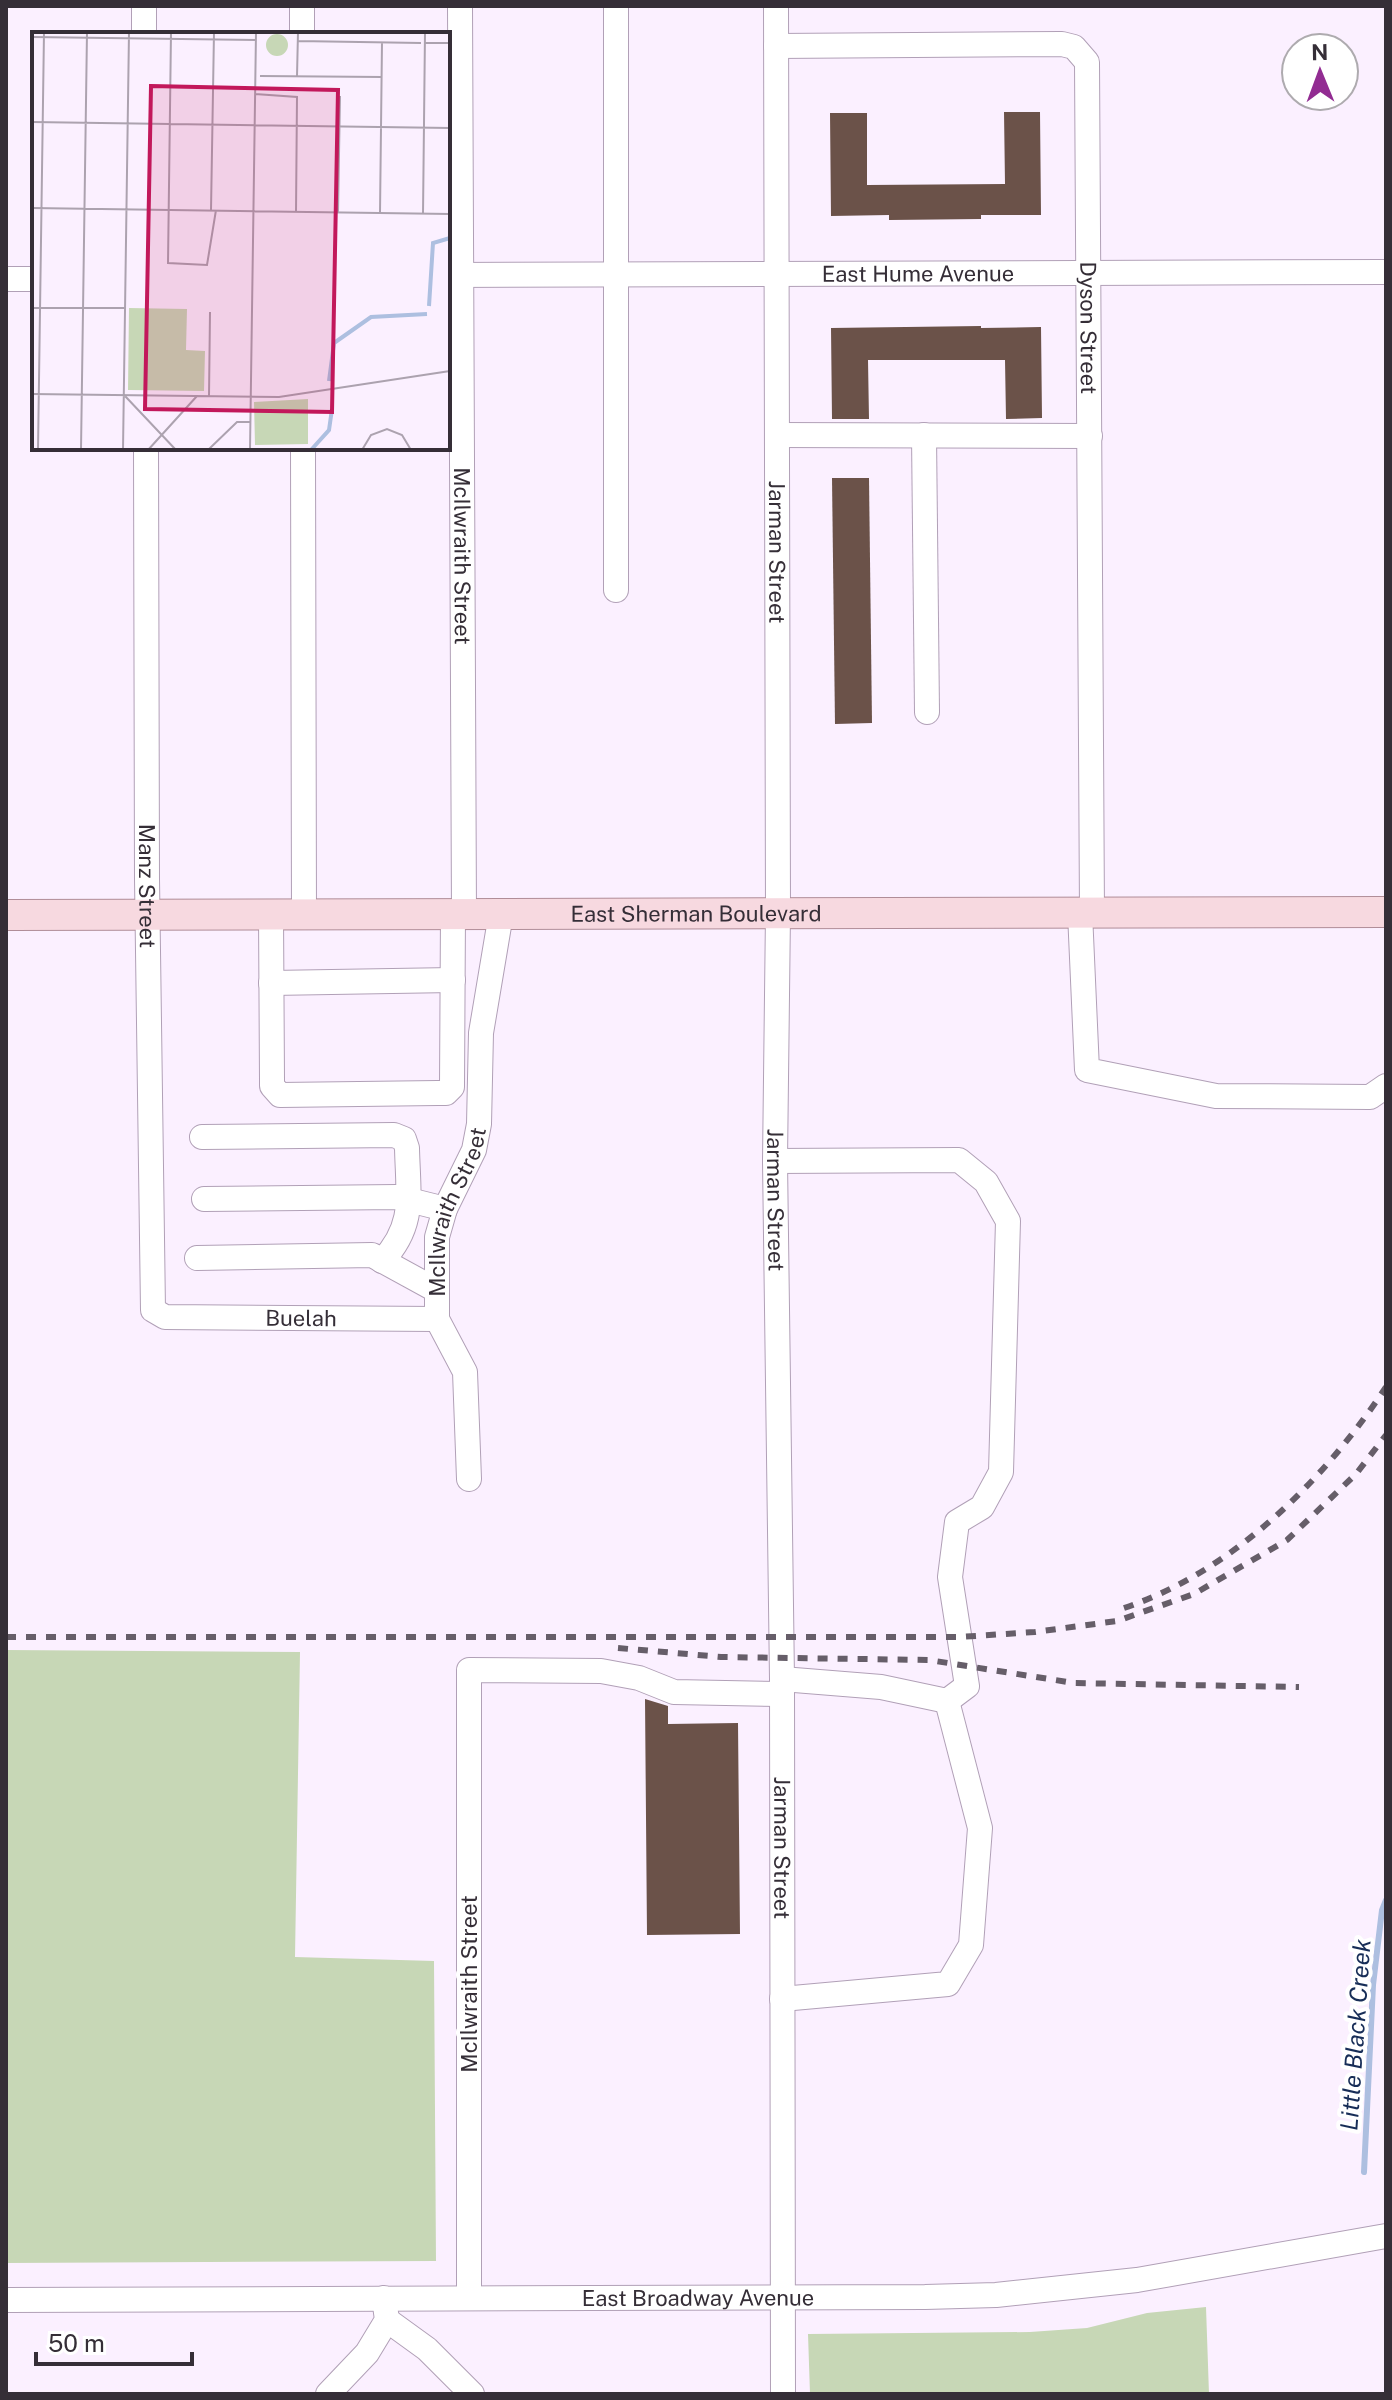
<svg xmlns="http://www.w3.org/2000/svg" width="1392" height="2400" font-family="'Public Sans',sans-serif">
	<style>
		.green { fill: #c7d7b6 }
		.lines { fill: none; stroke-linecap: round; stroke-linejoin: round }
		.stream { stroke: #adbfe0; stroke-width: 6 }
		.building { fill: #6b5249 }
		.minor-casing { stroke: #b1a0b7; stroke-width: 26 }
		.major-casing { stroke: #b08d98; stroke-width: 32 }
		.minor { stroke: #fff; stroke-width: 24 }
		.major { stroke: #f7d9e0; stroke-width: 30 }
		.rail { stroke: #665e69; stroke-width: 6; stroke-dasharray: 10 10; stroke-linecap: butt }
		.labels { text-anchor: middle; stroke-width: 8; stroke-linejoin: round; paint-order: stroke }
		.street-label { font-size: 22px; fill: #352e37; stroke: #fff }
		.water-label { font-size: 24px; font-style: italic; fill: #172d57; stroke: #fff }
		.inset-river { fill: none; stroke: #adbfe0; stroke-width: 4 }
		.inset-road { fill: none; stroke: #aca2af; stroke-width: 2 }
		.view { fill: #c2185b; fill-opacity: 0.15; stroke: #c2185b; stroke-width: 4 }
		.inset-edge { fill: none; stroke: #352e37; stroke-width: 4 }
	</style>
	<rect width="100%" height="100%" fill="#fbf0ff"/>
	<g class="green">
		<path d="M 6,1650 L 300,1652 L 295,1957 L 434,1961 L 436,2261 L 6,2263 Z"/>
		<path d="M 1206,2307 L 1209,2394 L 810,2394 L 808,2334 L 1030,2332 L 1087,2328 L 1147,2313 Z"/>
	</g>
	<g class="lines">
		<path class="stream" d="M 1364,2172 L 1373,1985 L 1382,1910 L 1386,1900"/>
	</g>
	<g class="building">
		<path d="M 1004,112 L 1040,112 L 1041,215 L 981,215 L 981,219 L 889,220 L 889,215 L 831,216 L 830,113 L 867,113 L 867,185 L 1005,184 Z"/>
		<path d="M 981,326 L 981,328 L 1041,327 L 1042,418 L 1006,419 L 1005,360 L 868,360 L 869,419 L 832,419 L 831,328 Z"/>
		<path d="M 832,478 L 869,478 L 872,723 L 835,724 Z"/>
		<path d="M 645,1699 L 668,1706 L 668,1724 L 738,1723 L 740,1934 L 647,1935 Z"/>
	</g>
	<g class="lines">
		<g class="minor-casing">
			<g id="minor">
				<path d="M 144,6 L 144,34"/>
				<path d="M 302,6 L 302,34"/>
				<path id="s1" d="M 460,6 L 464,914"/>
				<path id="s2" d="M 776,6 L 778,913 L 775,1161 L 782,1679 L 783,2394"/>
				<path id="s3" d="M 776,46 L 1062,44 L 1074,47 L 1087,62 L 1092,913"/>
				<path id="s4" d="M 448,275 L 1386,272"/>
				<path d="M 6,279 L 34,279"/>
				<path d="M 777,435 L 1090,436"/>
				<path d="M 924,435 L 927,712"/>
				<path id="s5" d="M 146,448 L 147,879 L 153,1310 L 165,1317 L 437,1319"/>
				<path d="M 303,448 L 304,915"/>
				<path d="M 616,590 L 616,6"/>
				<path d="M 1080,913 L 1087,1070 L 1216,1096 L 1370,1097 L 1386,1086"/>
				<path d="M 271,915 L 272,1079 L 272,1086 L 280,1095 L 438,1093 L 446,1093 L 452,1087 L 453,914"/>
				<path d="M 271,983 L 453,980"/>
				<path d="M 202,1137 L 394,1135 L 404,1139 L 407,1148 C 408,1195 416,1225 382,1261"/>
				<path d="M 775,1161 L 959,1160 L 986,1182 L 1008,1221 L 1001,1472 L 982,1507 L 957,1522 L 950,1577 L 967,1686 L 947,1701 L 881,1687 L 782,1679"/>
				<path d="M 204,1199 L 397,1197 L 445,1209"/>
				<path d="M 197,1258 L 372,1255 L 436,1290"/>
				<path id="s6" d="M 469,1479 L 465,1372 L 437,1319 L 437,1237 L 445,1209 L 474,1150 L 479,1124 L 481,1033 L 501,914"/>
				<path d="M 782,1999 L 948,1984 L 971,1945 L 980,1828 L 947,1701"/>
				<path d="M 469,2298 L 469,1670 L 601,1671 L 639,1678 L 674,1692 L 782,1694"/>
				<path id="s7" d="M 6,2300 L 925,2297 L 996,2295 L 1137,2280 L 1386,2236"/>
				<path d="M 387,2320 L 427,2349 L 472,2394"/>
				<path d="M 328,2394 L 367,2353 L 387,2320 L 384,2298"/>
			</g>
		</g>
		<g class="major-casing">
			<g id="major">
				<path id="s8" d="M 6,915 L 1386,912"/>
			</g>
		</g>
		<use href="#minor" class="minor"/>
		<use href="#major" class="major"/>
		<g class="rail">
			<path d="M 1124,1608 C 1232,1572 1324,1481 1386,1387"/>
			<path d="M 6,1637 L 959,1637 L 1035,1632 L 1117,1621 L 1194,1594 L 1287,1540 L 1356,1474 L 1386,1435"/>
			<path d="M 618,1648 L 721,1657 L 929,1660 L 1074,1683 L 1299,1687"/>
		</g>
	</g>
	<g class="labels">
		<g class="street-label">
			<text dy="8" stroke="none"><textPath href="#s4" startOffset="470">East Hume Avenue</textPath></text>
			<text dy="8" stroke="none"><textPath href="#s3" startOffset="584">Dyson Street</textPath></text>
			<text dy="8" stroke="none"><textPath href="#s2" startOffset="546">Jarman Street</textPath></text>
			<text dy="8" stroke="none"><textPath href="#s1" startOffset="550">McIlwraith Street</textPath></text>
			<text dy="8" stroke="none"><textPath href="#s5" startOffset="438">Manz Street</textPath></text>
			<text dy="8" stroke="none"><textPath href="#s8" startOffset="690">East Sherman Boulevard</textPath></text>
			<text dy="8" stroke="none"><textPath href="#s2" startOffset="1194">Jarman Street</textPath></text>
			<text dy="8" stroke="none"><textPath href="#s6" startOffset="278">McIlwraith Street</textPath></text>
			<text dy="8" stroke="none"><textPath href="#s5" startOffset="1012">Buelah</textPath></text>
			<text dy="8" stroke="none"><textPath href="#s2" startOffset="1842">Jarman Street</textPath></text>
			<text transform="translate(469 1984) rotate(-90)" y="8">McIlwraith Street</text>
			<text dy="8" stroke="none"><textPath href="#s7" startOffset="692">East Broadway Avenue</textPath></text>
		</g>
		<g class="water-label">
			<text transform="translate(1356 2035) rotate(-86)" y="8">Little Black Creek</text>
		</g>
	</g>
	<g transform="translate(32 32)">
		<rect width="418" height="418" fill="#fbf0ff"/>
		<path d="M234 13a11 11 0 1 1 22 0a11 11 0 1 1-22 0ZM 97,276 L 155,277 L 154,318 L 173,319 L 172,359 L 96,358 ZM 276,367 L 276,412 L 223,413 L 222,370 Z" fill="#c7d7b6"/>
		<path class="inset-river" d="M 397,274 L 401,211 L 418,206M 297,349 L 302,311 L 339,285 L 395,282M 279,418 L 297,398 L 300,377"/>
		<path class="inset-road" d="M 139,0 L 136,231 L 175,233 L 184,178M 0,5 L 224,8M 266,9 L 389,11M 393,11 L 418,11M 228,44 L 350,45M 265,44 L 266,0M 223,62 L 265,65 L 264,180M 0,90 L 418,96M 0,176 L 418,182M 179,178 L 182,0M 306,180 L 308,64M 348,181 L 350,10M 391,182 L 393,0M 0,276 L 93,276M 0,362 L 247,365 L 418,339M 93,364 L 144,418M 177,364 L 178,280M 6,418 L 12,0M 49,418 L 55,0M 91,418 L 97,0M 116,418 L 165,364M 176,418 L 205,390 L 218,390M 218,418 L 224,0M 330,418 L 339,403 L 355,397 L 370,403 L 379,418"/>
		<path class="view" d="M 119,54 L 306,58 L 300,380 L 113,377 Z"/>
		<rect width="418" height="418" class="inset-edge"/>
	</g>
	<rect width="1392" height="2400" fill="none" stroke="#352e37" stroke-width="16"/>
	<g transform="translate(1320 72) rotate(359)"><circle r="38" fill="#ffffff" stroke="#aeabaf" stroke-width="2"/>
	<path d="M0-6L14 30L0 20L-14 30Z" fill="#922c92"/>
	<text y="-12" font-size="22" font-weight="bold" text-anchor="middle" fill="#352e37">N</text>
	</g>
	<path d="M36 2352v12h156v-12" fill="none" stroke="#352e37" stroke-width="4"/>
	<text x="48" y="2352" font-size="24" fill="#352e37" stroke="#ffffff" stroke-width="6" paint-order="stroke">50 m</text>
</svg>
